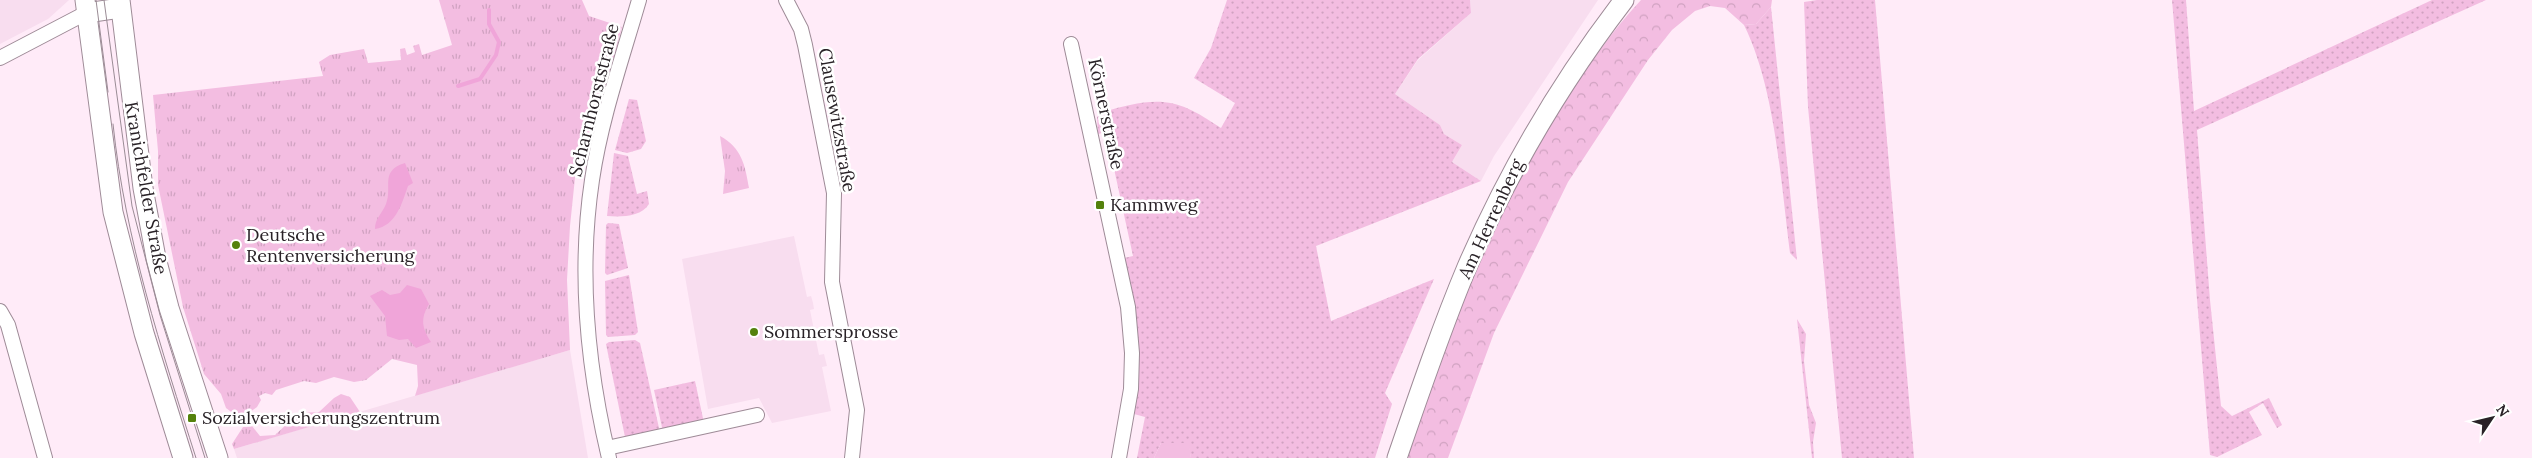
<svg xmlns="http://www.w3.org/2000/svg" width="2532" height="458" font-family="Lora,serif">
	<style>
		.built { fill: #f8ddef }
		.grass { fill: url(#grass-dots) }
		.forest { fill: url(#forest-crowns) }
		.park { fill: url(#park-tufts) }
		.pitch { fill: #f3bde1 }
		.water { fill: #f0a5d9 }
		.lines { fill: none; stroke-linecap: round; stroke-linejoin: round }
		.stream { stroke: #f0a5d9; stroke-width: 4 }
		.street-casing { stroke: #9e8b97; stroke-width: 16 }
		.secondary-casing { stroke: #9e8b97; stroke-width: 21 }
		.street { stroke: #fff; stroke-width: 14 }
		.secondary { stroke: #fff; stroke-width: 19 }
		.tram { stroke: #9a8c95; stroke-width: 1 }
		.poi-dot { fill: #54810c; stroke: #fff; stroke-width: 2 }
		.labels { text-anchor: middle; stroke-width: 5; stroke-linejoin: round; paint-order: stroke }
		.street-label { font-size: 18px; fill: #292227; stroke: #fff }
		.poi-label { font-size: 18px; fill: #292227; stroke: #fff; text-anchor: start }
	</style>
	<defs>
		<pattern id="grass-dots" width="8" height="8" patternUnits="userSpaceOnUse" patternTransform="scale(1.25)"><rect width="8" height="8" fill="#f3bde1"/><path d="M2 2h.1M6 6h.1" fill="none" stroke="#d0a2c1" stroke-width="1.8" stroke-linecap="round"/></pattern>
		<pattern id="forest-crowns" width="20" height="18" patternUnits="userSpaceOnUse" patternTransform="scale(1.25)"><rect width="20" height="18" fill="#f3bde1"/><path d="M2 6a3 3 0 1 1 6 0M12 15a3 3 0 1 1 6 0" fill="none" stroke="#d0a2c1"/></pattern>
		<pattern id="park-tufts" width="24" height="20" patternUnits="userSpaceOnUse" patternTransform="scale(1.25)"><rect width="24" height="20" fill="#f3bde1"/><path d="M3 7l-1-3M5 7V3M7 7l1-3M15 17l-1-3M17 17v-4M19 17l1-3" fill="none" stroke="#d0a2c1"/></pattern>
	</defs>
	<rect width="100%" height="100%" fill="#ffebf8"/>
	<g class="built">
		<path d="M 0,0 L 69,0 L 48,19 L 0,44 Z"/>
		<path d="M 1470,0 L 1598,0 L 1494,156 L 1481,181 L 1452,162 L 1462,145 L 1444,134 L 1440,125 L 1395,94 L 1418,60 L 1471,13 Z"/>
		<path d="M 794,236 L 807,297 L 811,296 L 813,303 L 814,309 L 810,310 L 819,355 L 824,354 L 827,366 L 822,367 L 831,411 L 772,423 L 759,398 L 708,409 L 682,259 Z"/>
		<path d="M 570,350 L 588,458 L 237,458 L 234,449 Z"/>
	</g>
	<g class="grass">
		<path d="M 1227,0 L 1470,0 L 1471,13 L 1418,59 L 1395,94 L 1440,125 L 1444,134 L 1462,145 L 1452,162 L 1481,181 L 1316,246 L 1331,321 L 1434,279 L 1385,393 L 1392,404 L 1375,458 L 1191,458 L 1188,443 L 1161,443 L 1154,458 L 1137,458 L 1145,417 L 1134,414 L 1137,389 L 1124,258 L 1133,256 L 1106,132 L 1098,134 L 1097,117 C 1107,109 1118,108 1130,105 C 1170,96 1188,106 1221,128 L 1235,103 L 1194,78 L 1211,48 Z"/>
		<path d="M 1817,0 L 1875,0 L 1914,458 L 1842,458 L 1808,107 L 1804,2 Z"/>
		<path d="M 2172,0 L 2186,0 L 2194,111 L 2432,0 L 2486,0 L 2197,130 L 2210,300 L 2221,406 L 2232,416 L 2269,398 L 2282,425 L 2277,428 L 2263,403 L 2249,412 L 2262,435 L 2217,457 L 2210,455 Z"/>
		<path d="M 1771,7 L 1797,260 L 1790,253 C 1781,183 1775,87 1744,25 L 1756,24 Z"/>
		<path d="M 629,99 L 637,100 L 646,141 L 641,149 L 627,153 L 615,150 Z"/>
		<path d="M 614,153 L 628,156 L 637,194 L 647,191 L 649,204 C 641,217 621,217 607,216 Z"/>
		<path d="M 608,223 L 619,224 L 628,268 L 607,275 L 605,273 L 606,225 Z"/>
		<path d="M 629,275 L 638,332 L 635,335 L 608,337 L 606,335 L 605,281 Z"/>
		<path d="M 1797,319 L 1806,334 L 1804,361 L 1809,405 L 1816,423 L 1813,442 L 1814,458 L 1812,458 Z"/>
		<path d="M 635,340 L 640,343 L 659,428 L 658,432 L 625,437 L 606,344 L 609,342 Z"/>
		<path d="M 695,381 L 704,423 L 663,432 L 654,390 Z"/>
	</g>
	<path class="forest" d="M 1641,0 L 1772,0 L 1771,7 L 1756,24 L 1744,25 L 1725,8 L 1710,6 L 1695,11 L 1672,30 L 1648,60 L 1568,182 L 1494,333 L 1448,458 L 1405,458 C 1445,334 1492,216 1562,106 C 1586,69 1611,32 1641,0 Z"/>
	<g class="park">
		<path d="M 439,0 L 582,0 L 589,16 L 622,27 L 591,141 L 579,139 L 570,226 L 567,280 L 570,350 L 415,396 L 418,386 L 417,365 L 392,359 L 366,380 L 354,382 L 334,377 L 316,383 L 304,381 L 276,390 L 272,395 L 265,393 L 259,396 L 261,400 L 257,407 L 250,412 L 234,414 L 226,408 L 221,394 L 204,374 L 183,307 L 158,185 L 158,151 L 153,95 L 323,76 L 319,62 L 330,55 L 364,49 L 368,63 L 401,60 L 400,49 L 405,48 L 407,55 L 415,52 L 413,46 L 419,44 L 422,55 L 452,45 Z"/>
		<path d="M 720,136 C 742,148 745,165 749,188 L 723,194 L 725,171 Z"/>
		<path d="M 341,394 L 350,397 L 360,412 L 234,449 L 232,444 L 243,427 L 252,426 L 260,436 L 275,435 L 299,413 L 319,412 L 334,398 Z"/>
	</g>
	<path class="pitch" d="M 1161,443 L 1189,443 L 1191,458 L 1154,458 Z"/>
	<g class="water">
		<path d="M 405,163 L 413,183 L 408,186 C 402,203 396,226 375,229 C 375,218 382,214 386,204 C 393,187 379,171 405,163 Z"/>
		<path d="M 407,285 L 421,289 L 429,304 C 420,319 422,328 431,342 L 416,348 L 408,339 L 399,340 L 387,336 L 385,316 L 370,296 L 382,290 L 390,295 L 400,293 Z"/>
	</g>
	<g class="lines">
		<path class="stream" d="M 458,86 L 480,79 L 496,55 L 499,42 L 489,24 L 489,10"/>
		<g class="street-casing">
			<g id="street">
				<path d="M 786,0 L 801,29 L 805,45 L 834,193 L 832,282 L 857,410 L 852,458"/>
				<path d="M 1071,44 L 1128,307 L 1132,353 L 1131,389 L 1119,458"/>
				<path d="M 0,58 L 86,13"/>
				<path d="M 0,311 L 8,325 L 45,458"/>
				<path d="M 607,448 L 757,415"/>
				<path d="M 609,458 C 587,366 578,274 592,180 C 601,119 622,59 639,0"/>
			</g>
		</g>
		<g class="secondary-casing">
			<g id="secondary">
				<path d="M 85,0 L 113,212 L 144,333 L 183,458"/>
				<path d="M 120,0 L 143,188 L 156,258 L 169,308 L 218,458"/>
				<path d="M 86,13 L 120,8"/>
				<path d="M 1397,458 C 1419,394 1441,329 1467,267 C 1508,172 1561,82 1624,0"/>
			</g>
		</g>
		<use href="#street" class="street"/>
		<use href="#secondary" class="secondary"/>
		<g class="tram">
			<path d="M 96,0 L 108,92"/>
			<path d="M 104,0 L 132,206 L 160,315 L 205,458"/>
			<path d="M 113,124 C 125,239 161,348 196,458"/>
		</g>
	</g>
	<g class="poi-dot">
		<rect x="1095" y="200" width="10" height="10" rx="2.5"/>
		<circle cx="236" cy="245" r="5"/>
		<circle cx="754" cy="332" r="5"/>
		<rect x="187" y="413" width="10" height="10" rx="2.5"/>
	</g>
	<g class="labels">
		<g class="street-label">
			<text transform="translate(594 100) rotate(-76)" y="6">Scharnhorststraße</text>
			<text transform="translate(1106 114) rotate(78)" y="6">Körnerstraße</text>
			<text transform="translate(837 120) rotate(80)" y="6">Clausewitzstraße</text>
			<text transform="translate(146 188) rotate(80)" y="6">Kranichfelder Straße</text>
			<text transform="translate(1491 219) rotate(-65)" y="6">Am Herrenberg</text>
		</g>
		<g class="poi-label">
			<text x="1110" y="211">Kammweg</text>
			<text x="246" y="241">Deutsche<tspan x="246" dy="21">Rentenversicherung</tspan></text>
			<text x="764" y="338">Sommersprosse</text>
			<text x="202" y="424">Sozialversicherungszentrum</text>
		</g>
	</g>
	<g transform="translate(2492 418) rotate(55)" stroke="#ffffff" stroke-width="4" paint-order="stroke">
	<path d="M0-4L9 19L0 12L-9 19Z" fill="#292227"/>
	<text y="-8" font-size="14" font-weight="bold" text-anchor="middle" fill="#292227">N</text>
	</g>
</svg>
